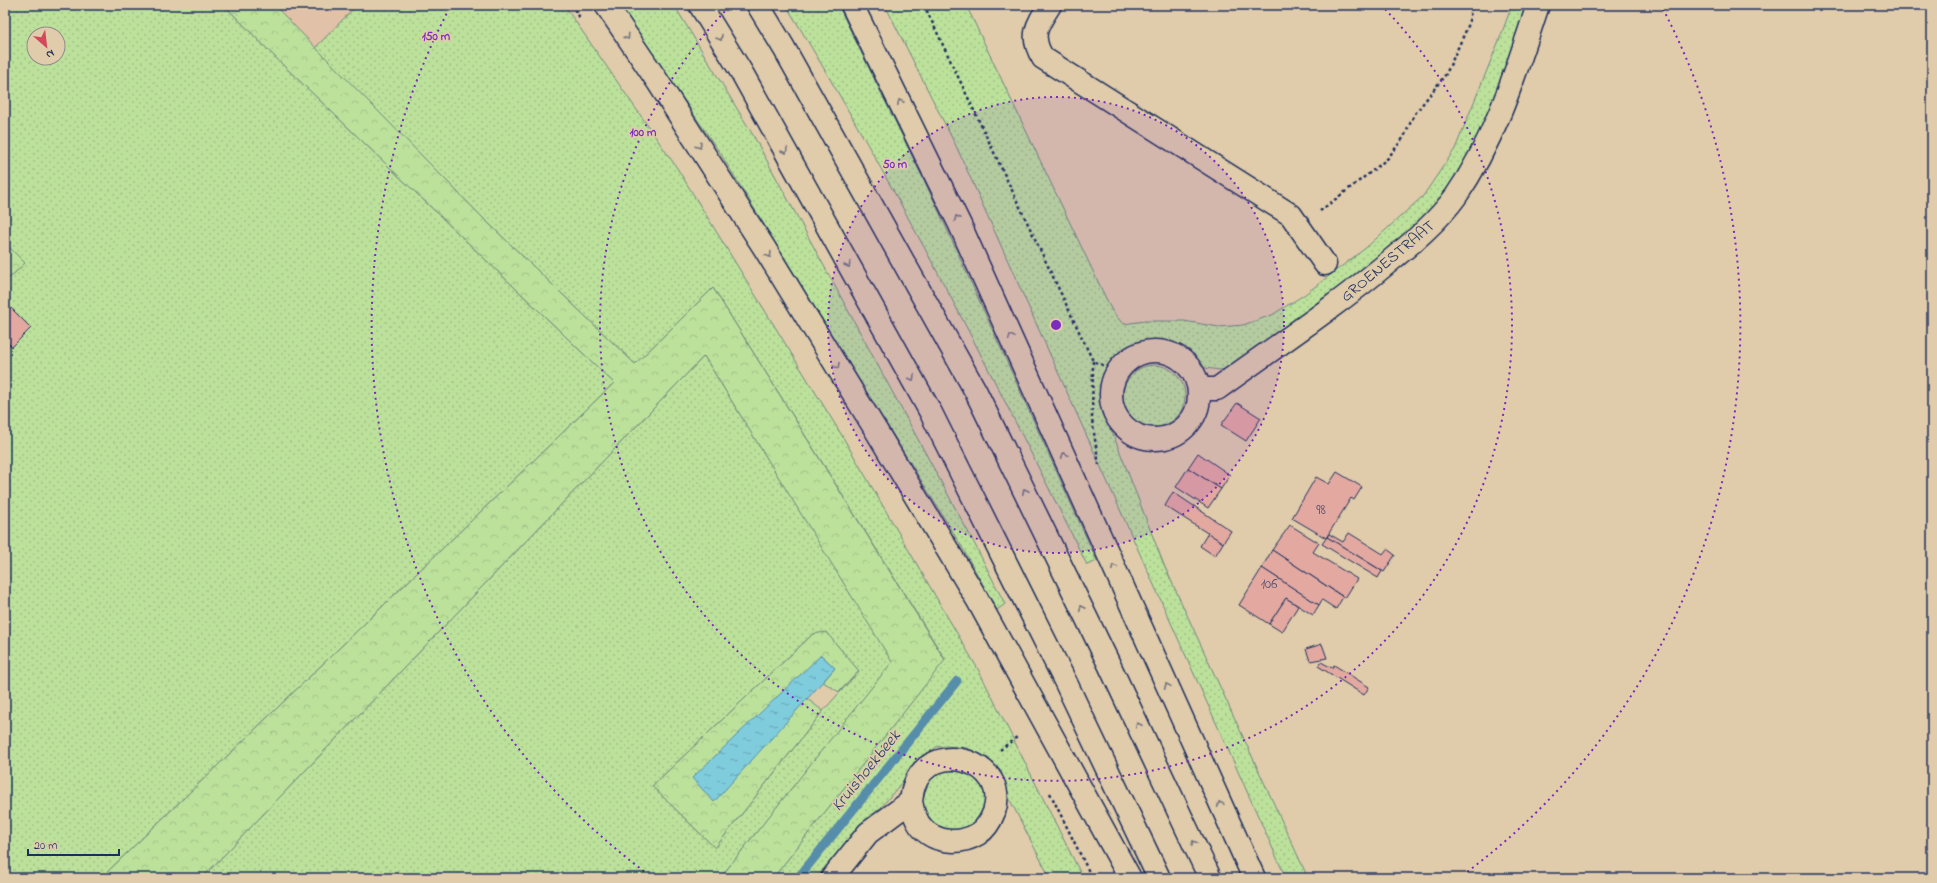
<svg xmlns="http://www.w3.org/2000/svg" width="1937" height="883" font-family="'Indie Flower',sans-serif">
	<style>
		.built { fill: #e1c1a7 }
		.grass { fill: url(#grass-dots); stroke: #6c887c; fill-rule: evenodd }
		.forest { fill: url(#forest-crowns); stroke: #6c887c }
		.water { fill: url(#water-ripples); stroke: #578daa }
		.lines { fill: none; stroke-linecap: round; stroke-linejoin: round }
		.stream { stroke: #578daa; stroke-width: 9 }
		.building { fill: #e3a9a1; stroke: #1b2f5e }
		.minor-casing { stroke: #1b2f5e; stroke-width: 25 }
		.highway-casing { stroke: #1b2f5e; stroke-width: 25 }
		.path { stroke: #1b2f5e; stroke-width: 2.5; stroke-dasharray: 3 3; stroke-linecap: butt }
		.minor { stroke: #e0cbaa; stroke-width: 22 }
		.highway { stroke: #e0cbaa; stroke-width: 22 }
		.oneway { stroke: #747580 }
		.ring { fill: none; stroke: #7b2cbf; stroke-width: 2; stroke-dasharray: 2 4 }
		.labels { text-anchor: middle; stroke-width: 3.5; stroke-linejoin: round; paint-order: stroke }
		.number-label { font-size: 14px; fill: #4d4e6f }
		.street-label { font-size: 16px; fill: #1b2f5e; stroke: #e0cbaa }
		.water-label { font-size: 17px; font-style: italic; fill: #253f6b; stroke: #e0cbaa }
		.centre { fill: #7b2cbf; stroke: #e0cbaa; stroke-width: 2 }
		.ring-label { font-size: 12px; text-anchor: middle; font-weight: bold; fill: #7b2cbf; stroke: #e0cbaa; stroke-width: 3.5; stroke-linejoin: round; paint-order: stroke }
	</style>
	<defs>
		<pattern id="grass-dots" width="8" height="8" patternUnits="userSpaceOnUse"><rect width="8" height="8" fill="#bce19b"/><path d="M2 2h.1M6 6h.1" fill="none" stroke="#a1c188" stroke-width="1.8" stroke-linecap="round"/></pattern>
		<pattern id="forest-crowns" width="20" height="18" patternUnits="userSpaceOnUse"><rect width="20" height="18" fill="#bce19b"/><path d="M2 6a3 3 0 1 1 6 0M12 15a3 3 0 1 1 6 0" fill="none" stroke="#a1c188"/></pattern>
		<pattern id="water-ripples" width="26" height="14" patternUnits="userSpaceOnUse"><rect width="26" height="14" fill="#7fccdd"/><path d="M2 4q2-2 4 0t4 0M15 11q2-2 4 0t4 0" fill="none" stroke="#67a6b6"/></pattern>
	</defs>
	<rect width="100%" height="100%" fill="#e0cbaa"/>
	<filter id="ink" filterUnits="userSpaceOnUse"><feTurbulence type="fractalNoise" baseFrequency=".025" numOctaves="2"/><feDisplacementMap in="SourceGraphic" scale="8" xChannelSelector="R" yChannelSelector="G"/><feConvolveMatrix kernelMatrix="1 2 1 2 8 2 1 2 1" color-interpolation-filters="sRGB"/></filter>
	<g filter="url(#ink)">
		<path class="built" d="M 274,5 L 357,5 L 315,48 Z"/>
		<g class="grass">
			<path d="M 5,5 L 224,5 L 282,64 L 614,383 L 101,878 L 5,878 L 5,282 L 25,263 L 5,243 ZM 34,34 L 58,34 L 58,58 L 34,58 Z"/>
			<path d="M 357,5 L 564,5 L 677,168 L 841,434 L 979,671 L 1083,878 L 1050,878 L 1010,800 L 1001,771 L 988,758 L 967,748 L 946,746 L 936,747 L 918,763 L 822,878 L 773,878 L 945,659 L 713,288 L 635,364 L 484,219 L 315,48 Z"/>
			<path d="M 620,5 L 674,5 L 753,135 L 972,539 L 1005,604 L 997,610 L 962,547 L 722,156 Z"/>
			<path d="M 786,5 L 838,5 L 935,203 L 1097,561 L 1087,565 C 993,375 896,186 786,5 Z"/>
			<path d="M 885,5 L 966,5 L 1112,311 L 1123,324 L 1145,321 L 1184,321 L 1219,327 L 1243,325 L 1272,315 L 1304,295 L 1367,247 L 1423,196 L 1455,149 L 1500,38 L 1512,5 L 1531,5 L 1470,160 L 1416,230 L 1237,367 L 1220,370 L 1205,368 L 1184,349 L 1161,340 L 1133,347 L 1115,360 L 1104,374 L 1104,411 L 1164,565 L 1308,878 L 1286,878 L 957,148 Z"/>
			<path d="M 704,356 L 893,662 L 720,878 L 202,878 ZM 826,633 L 859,671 L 823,711 L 715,848 L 652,786 L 813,634 Z"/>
			<circle cx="1154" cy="396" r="31"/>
			<path d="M 969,767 L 987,791 L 986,811 L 973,827 L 953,833 L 934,826 L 921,810 L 924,780 L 931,772 Z"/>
		</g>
		<g class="forest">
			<path d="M 224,5 L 274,5 L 484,219 L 635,364 L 713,288 L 728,312 L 945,660 L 773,878 L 720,878 L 892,662 L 704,356 L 202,878 L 101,878 L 614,383 L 282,64 Z"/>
			<path d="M 5,243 L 25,263 L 5,282 Z"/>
			<path d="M 826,632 L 859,671 L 839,692 L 823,682 L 835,668 L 821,655 L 714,801 L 806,698 L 823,711 L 715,848 L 652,786 L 813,634 Z"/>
		</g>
		<path class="water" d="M 821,655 L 835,668 L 714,802 L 692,778 Z"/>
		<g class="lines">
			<path class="stream" d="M 798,878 L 957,681"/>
		</g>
		<g class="building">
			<path d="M 5,302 L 31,328 L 12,347 L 5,340 Z"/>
			<path d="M 1237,403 L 1261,418 L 1246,441 L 1221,425 Z"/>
			<path d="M 1198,453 L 1230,475 L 1221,489 L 1188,468 Z"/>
			<path d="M 1188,468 L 1221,489 L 1208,508 L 1176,487 Z"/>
			<path d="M 1337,472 L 1362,487 L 1354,500 L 1351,498 L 1326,538 L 1292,518 L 1316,477 L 1329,484 Z"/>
			<path d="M 1173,492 L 1231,531 L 1223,543 L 1165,506 Z"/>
			<path d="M 1290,525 L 1319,543 L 1313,552 L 1357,579 L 1345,598 L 1272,550 Z"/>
			<path d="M 1208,533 L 1223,543 L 1215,556 L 1200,546 Z"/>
			<path d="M 1349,533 L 1383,554 L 1387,549 L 1395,555 L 1384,572 L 1327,537 L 1329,534 L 1343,542 Z"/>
			<path d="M 1327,537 L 1382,571 L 1378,578 L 1322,544 Z"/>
			<path d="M 1272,550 L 1343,597 L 1336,609 L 1322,600 L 1319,605 L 1262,568 Z"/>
			<path d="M 1262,568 L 1319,605 L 1313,615 L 1286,598 L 1269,624 L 1239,605 Z"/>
			<path d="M 1286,598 L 1298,606 L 1282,632 L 1269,624 Z"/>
			<path d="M 1322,644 L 1327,658 L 1310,661 L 1306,649 Z"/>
			<path d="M 1321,662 L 1332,668 L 1334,665 L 1369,687 L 1364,695 L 1318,666 Z"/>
		</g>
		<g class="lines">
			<g class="minor-casing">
				<g id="minor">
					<path d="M 1050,5 C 1037,25 1029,36 1043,58 L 1291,215 L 1325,264"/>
					<circle cx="1155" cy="395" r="44"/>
					<path d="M 1200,389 L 1217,389 C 1275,347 1335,307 1390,261 C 1413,242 1438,221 1456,196 C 1496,138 1516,71 1538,5"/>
					<path d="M 832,878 L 868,833 L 911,801 C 912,797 912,791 914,786 C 932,736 1011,762 994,812 C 991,820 986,829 978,834 C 956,847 925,842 915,816 C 913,812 912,806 911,801"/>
				</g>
			</g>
			<g class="highway-casing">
				<g id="highway">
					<path d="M 606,5 L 658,82 L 765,249 L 877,432 L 977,599 L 1130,878"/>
					<path d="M 700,5 L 742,73 L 930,411 L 1066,683 L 1159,878"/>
					<path d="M 758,5 L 784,48 L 975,390 L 1107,660 L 1210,878"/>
					<path d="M 852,5 L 960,225 L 1254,878"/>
				</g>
			</g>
			<g class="path">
				<path d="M 571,5 L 581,19"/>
				<path d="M 924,5 L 1093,361 L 1117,371"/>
				<path d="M 1320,211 L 1376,168 L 1388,158 L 1404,137 L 1414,115 L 1446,74 L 1468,26 L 1472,5"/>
				<path d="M 1093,361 L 1092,420 L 1099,465"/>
				<path d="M 1000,750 L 1017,737"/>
				<path d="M 1050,793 L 1092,878"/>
			</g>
			<use href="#minor" class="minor"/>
			<use href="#highway" class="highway"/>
		</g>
		<defs><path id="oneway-chevron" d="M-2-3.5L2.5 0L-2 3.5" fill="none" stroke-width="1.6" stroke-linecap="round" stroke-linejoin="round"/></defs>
		<g class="oneway">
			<use href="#oneway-chevron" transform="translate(627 37) rotate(56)"/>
			<use href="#oneway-chevron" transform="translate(720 38) rotate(59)"/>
			<use href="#oneway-chevron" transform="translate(900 102) rotate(-116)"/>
			<use href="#oneway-chevron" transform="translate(699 146) rotate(57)"/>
			<use href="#oneway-chevron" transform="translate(785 151) rotate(61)"/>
			<use href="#oneway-chevron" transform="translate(957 218) rotate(-116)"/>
			<use href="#oneway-chevron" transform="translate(769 255) rotate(59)"/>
			<use href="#oneway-chevron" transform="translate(848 265) rotate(61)"/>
			<use href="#oneway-chevron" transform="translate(1011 337) rotate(-114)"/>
			<use href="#oneway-chevron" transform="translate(837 366) rotate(59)"/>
			<use href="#oneway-chevron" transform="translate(912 378) rotate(61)"/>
			<use href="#oneway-chevron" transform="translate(1064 455) rotate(-114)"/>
			<use href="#oneway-chevron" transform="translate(1025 491) rotate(-116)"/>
			<use href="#oneway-chevron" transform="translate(1114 567) rotate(-114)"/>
			<use href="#oneway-chevron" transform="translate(1082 608) rotate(-116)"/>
			<use href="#oneway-chevron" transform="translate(1167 686) rotate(-114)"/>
			<use href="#oneway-chevron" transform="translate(1138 725) rotate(-115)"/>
			<use href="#oneway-chevron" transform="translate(1220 804) rotate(-114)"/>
			<use href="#oneway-chevron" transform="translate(1194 843) rotate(-115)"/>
		</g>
	</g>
	<circle cx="1056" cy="325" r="228" fill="#7b2cbf" fill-opacity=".12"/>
	<g class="ring">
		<circle cx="1056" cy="325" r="228"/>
		<path d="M1381 5A456 456 0 1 1 731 5"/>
		<path d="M649 875A684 684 0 0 1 449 9M1663 9A684 684 0 0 1 1463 875"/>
	</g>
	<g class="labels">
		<g class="number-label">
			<text x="1321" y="514">98</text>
			<text x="1269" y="588">106</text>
		</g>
		<g class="street-label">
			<text transform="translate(1387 260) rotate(-40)" y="6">GROENESTRAAT</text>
		</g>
		<g class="water-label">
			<text transform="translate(865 770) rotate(-51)" y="6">Kruishoekbeek</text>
		</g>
	</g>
	<circle cx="1056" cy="325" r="6" class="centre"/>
	<g class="ring-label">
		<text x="436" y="40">150 m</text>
		<text x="643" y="136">100 m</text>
		<text x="895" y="168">50 m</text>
	</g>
	<rect width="1937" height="883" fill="none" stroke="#e0cbaa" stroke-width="20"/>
	<rect x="10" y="10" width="1917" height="863" fill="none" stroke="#1b2f5e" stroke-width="1.5" filter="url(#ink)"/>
	<g transform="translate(46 46) rotate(152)"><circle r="19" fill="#e0cbaa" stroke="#918d8c"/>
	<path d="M0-3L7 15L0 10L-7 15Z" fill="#d1495b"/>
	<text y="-6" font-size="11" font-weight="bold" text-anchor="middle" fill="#1b2f5e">N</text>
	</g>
	<path d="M28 849v6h91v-6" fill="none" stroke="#1b2f5e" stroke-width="2"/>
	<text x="34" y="849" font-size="12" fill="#1b2f5e" stroke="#e0cbaa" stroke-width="3" paint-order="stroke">20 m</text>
</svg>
